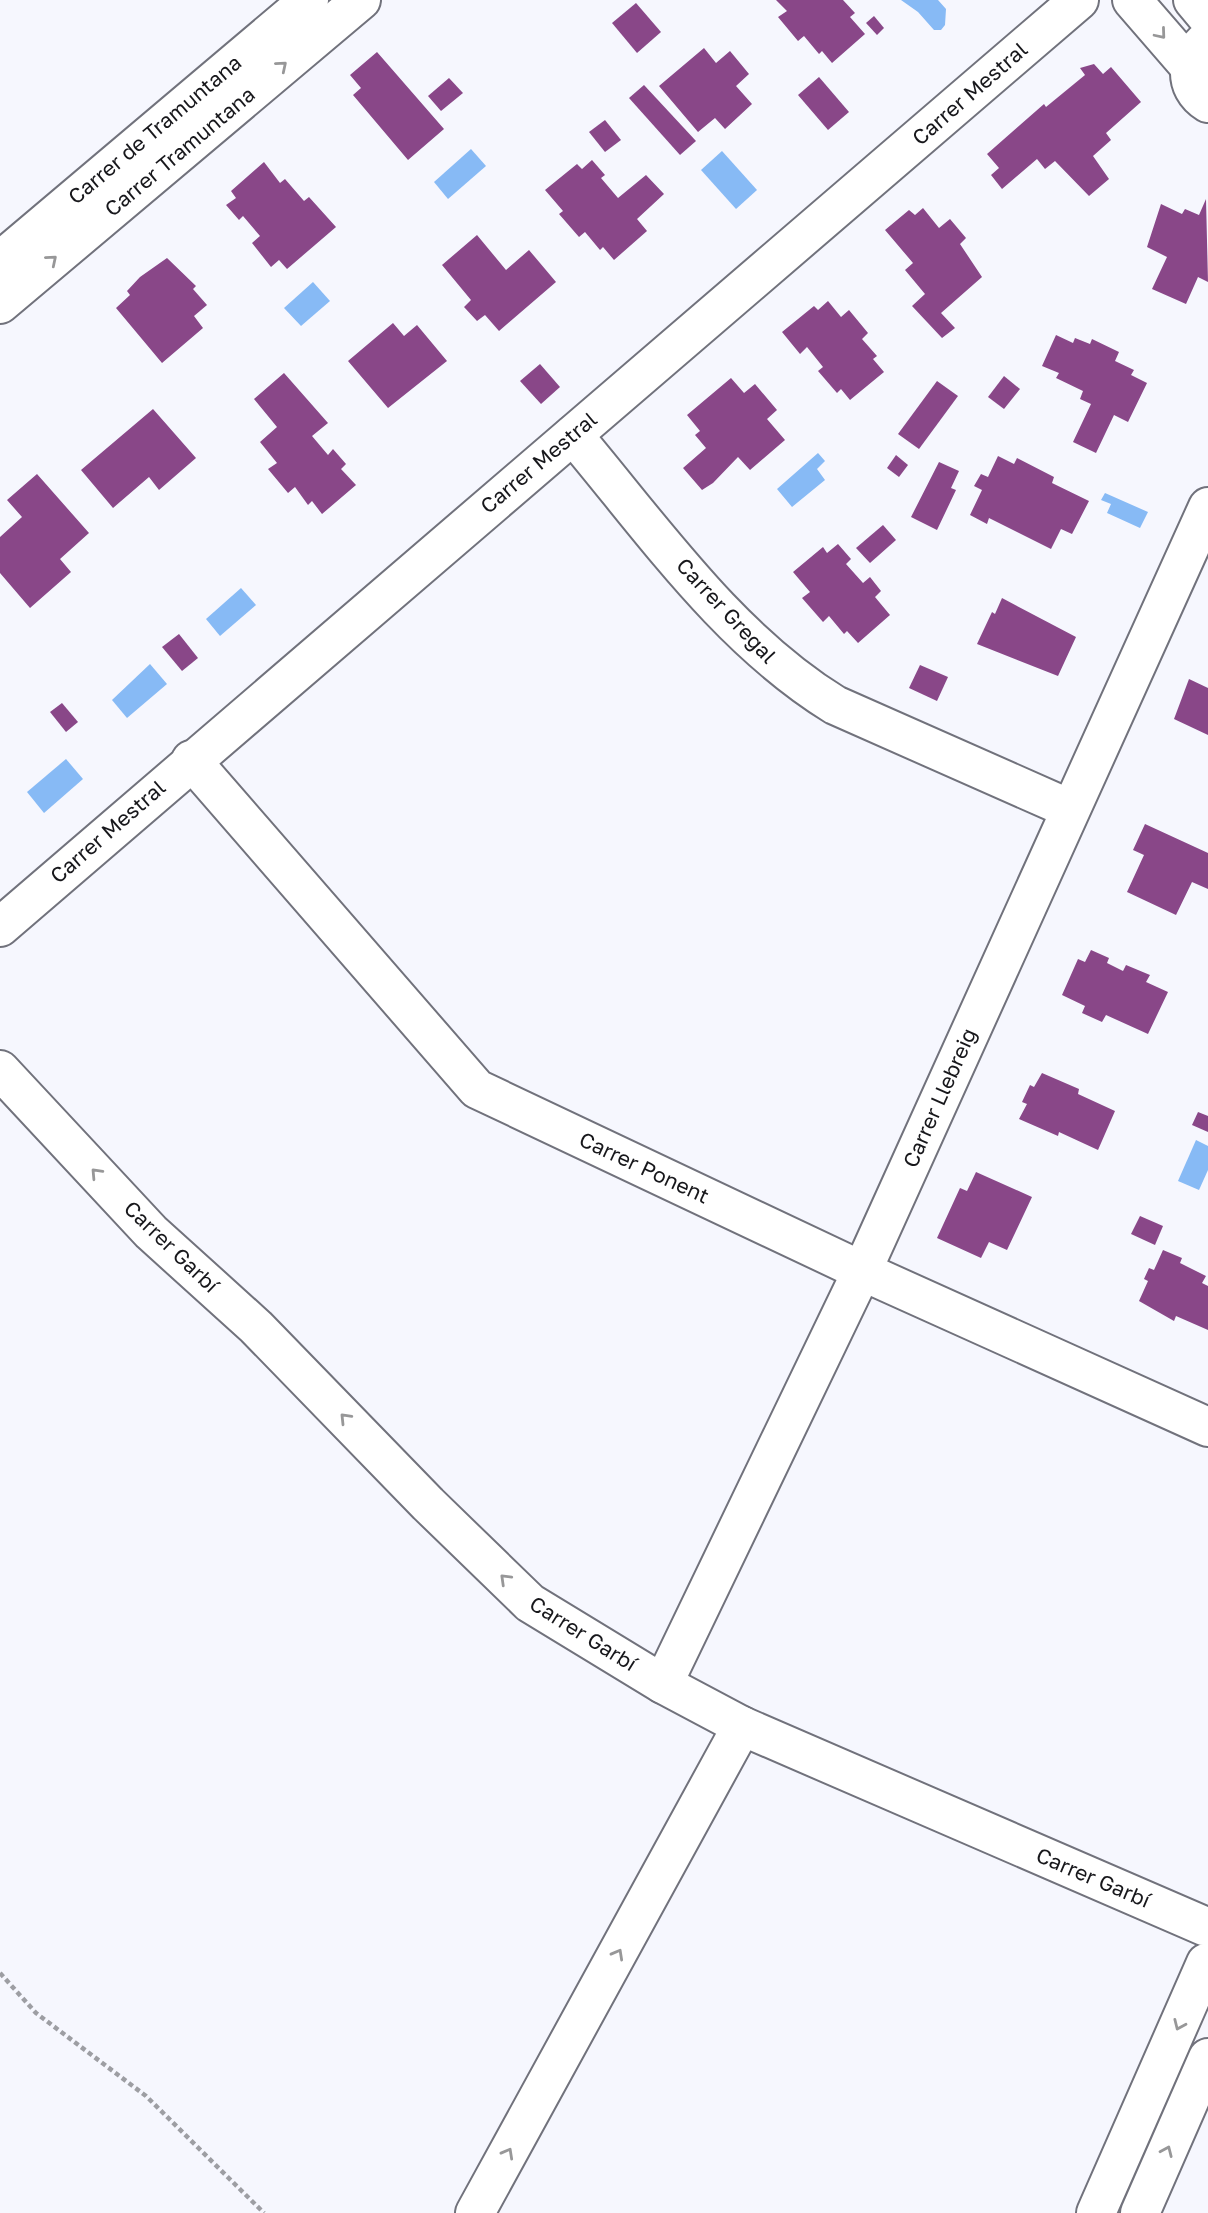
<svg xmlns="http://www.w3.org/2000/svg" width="1208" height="2213" font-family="'Golos Text',sans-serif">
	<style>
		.water { fill: #87baf5 }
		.building { fill: #894788 }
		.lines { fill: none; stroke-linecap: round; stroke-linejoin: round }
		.minor-casing { stroke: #71727c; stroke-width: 42 }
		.path { stroke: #9d9ea3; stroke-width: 4.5; stroke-dasharray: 5 3.5; stroke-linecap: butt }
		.minor { stroke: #fff; stroke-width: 38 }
		.oneway { stroke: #979798 }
		.labels { text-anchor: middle; stroke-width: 7; stroke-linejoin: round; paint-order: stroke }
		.street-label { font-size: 21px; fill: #17171b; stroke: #fff }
	</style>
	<rect width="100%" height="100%" fill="#f6f7fe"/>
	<g class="water">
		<path d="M 901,0 L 938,0 L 946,9 L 945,25 L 941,30 L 934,30 L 918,12 Z"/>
		<path d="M 471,149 L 486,166 L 448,199 L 434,182 Z"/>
		<path d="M 722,151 L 757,190 L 736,209 L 701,170 Z"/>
		<path d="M 313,282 L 330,301 L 301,326 L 284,308 Z"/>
		<path d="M 818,453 L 825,461 L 817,469 L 825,480 L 792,507 L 777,489 Z"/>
		<path d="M 1105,493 L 1148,512 L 1140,528 L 1107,513 L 1111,504 L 1101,500 Z"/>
		<path d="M 241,588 L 256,605 L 220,636 L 206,619 Z"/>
		<path d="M 150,664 L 167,684 L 127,718 L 112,700 Z"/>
		<path d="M 66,759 L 83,779 L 44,813 L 27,792 Z"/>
		<path d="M 1196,1140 L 1208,1146 L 1208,1170 L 1199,1190 L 1178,1181 Z"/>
	</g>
	<g class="building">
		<path d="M 776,0 L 843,0 L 855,13 L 850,17 L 865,34 L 832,63 L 822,51 L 819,54 L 804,36 L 798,41 L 778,17 L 787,11 Z"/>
		<path d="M 636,3 L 661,32 L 637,53 L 612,23 Z"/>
		<path d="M 874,16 L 884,28 L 877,35 L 866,23 Z"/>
		<path d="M 704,48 L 716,63 L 730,51 L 749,74 L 736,86 L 752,104 L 725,129 L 715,118 L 698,132 L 659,86 Z"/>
		<path d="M 377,52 L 444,129 L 408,160 L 353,95 L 361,88 L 350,75 Z"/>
		<path d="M 1094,64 L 1103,74 L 1111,67 L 1141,102 L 1106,133 L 1111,140 L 1093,156 L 1109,179 L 1089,196 L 1055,161 L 1045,169 L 1037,159 L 1002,189 L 991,175 L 999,168 L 987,154 L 1044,104 L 1046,107 L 1085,75 L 1080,68 Z"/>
		<path d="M 819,77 L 849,112 L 828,130 L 798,95 Z"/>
		<path d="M 449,78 L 463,93 L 441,111 L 428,96 Z"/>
		<path d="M 644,85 L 696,141 L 680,155 L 629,98 Z"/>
		<path d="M 605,120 L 621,140 L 605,152 L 589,132 Z"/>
		<path d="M 592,160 L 605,175 L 601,178 L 618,198 L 646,175 L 664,194 L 637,219 L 647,231 L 614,260 L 603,247 L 600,250 L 585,232 L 579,237 L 559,214 L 563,211 L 545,190 L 577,164 L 582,169 Z"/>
		<path d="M 264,162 L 280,183 L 285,179 L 304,201 L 309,197 L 336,227 L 287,269 L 279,260 L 271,267 L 252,243 L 260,236 L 243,216 L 239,220 L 226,205 L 236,198 L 231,191 Z"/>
		<path d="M 1206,199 L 1208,282 L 1198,277 L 1186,304 L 1152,289 L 1167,257 L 1147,247 L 1161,204 L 1182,214 L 1185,209 L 1199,215 Z"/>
		<path d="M 923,208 L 939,228 L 950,219 L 966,238 L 960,244 L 982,277 L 941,313 L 955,328 L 942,338 L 912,306 L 925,294 L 905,270 L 913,263 L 885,230 L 909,210 L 915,215 Z"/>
		<path d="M 477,235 L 506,270 L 529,250 L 556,282 L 499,331 L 485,315 L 477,321 L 464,307 L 471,300 L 442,265 Z"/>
		<path d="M 167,258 L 196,286 L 193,289 L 207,305 L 194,316 L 203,328 L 162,363 L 116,308 L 130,295 L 127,291 L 140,277 Z"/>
		<path d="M 828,301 L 841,317 L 849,310 L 868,333 L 862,339 L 877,356 L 873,359 L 884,372 L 850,400 L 841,389 L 837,393 L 818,371 L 823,367 L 807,347 L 800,354 L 782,332 L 814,306 L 818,310 Z"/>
		<path d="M 393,323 L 404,336 L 417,325 L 447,361 L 388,408 L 348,361 Z"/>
		<path d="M 1056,335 L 1073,343 L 1075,338 L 1090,344 L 1092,339 L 1119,352 L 1115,361 L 1134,370 L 1131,375 L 1147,383 L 1128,422 L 1114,415 L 1096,453 L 1073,442 L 1091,404 L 1080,399 L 1083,391 L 1056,378 L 1059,373 L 1042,366 Z"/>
		<path d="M 540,364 L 560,387 L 541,404 L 520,381 Z"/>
		<path d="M 284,373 L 328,423 L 312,436 L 328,455 L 333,449 L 346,464 L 341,469 L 356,485 L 322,514 L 312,501 L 308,505 L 295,487 L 288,493 L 268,469 L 277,463 L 260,442 L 277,427 L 254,399 Z"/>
		<path d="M 1004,376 L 1020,389 L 1004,409 L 988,397 Z"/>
		<path d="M 731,378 L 744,393 L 755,384 L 777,410 L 767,419 L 785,440 L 750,470 L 738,457 L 713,483 L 702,490 L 683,468 L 706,448 L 695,435 L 700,431 L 687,415 Z"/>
		<path d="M 937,381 L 958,396 L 919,449 L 898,434 Z"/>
		<path d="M 153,409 L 196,458 L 159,490 L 149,477 L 113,508 L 81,470 Z"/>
		<path d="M 896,455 L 908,465 L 899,477 L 887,468 Z"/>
		<path d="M 998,456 L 1014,464 L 1017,458 L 1054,477 L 1052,483 L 1089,501 L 1072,534 L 1061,529 L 1051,549 L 989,518 L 987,524 L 970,515 L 982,490 L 974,486 L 981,474 L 988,477 Z"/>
		<path d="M 939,462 L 959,471 L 951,488 L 956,490 L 937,530 L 911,517 Z"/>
		<path d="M 37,474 L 89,533 L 60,559 L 71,572 L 30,608 L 0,573 L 0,537 L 22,517 L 7,500 Z"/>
		<path d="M 883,525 L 896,540 L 870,563 L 856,548 Z"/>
		<path d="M 838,544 L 851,559 L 846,564 L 863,583 L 870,577 L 881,591 L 875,597 L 890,615 L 858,643 L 847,631 L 844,634 L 829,616 L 823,622 L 802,598 L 810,592 L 793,572 L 823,547 L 827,553 Z"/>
		<path d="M 1002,598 L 1076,637 L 1058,676 L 977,644 L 992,612 L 995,614 Z"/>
		<path d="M 179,634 L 198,658 L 182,671 L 162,647 Z"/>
		<path d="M 920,665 L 948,677 L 937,701 L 909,688 Z"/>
		<path d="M 1189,679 L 1208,688 L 1208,735 L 1174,719 Z"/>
		<path d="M 62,703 L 78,722 L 66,732 L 50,712 Z"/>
		<path d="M 1145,824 L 1208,853 L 1208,889 L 1192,882 L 1176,915 L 1127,892 L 1144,855 L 1133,850 Z"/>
		<path d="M 1091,950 L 1109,958 L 1107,963 L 1123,971 L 1126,965 L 1150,975 L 1146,982 L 1168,992 L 1148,1034 L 1106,1015 L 1102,1022 L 1082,1013 L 1085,1006 L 1062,995 L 1078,959 L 1085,962 Z"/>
		<path d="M 1042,1073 L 1079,1089 L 1078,1094 L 1115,1111 L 1098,1150 L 1059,1132 L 1058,1136 L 1019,1119 L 1027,1104 L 1022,1102 L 1030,1085 L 1034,1087 Z"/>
		<path d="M 1198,1112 L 1208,1116 L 1208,1132 L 1192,1125 Z"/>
		<path d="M 976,1172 L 1032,1197 L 1007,1250 L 989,1242 L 981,1258 L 937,1238 L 960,1188 L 967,1191 Z"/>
		<path d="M 1140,1216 L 1163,1226 L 1155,1245 L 1131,1234 Z"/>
		<path d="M 1163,1250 L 1182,1258 L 1180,1263 L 1206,1276 L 1202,1283 L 1208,1286 L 1208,1330 L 1176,1316 L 1174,1321 L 1139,1301 L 1148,1281 L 1144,1279 L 1149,1268 L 1154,1270 Z"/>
	</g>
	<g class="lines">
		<g class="minor-casing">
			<g id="minor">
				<path d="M 1132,0 L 1190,67"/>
				<path d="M 1193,0 L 1208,18"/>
				<path d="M 1208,39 C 1186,56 1182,87 1208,103"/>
				<path d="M 0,261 L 309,0"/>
				<path d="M 0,304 L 361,0"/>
				<path d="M 573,435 C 653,530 728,639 835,705 L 1070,809"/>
				<path d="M 191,760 L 477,1089 L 862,1271 L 1208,1427"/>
				<path d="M 0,927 L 1079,0"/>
				<path d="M 0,1070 L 151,1232 L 256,1327 L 428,1504 L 530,1603 L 663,1684 L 742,1726 L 1204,1926"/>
				<path d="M 663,1684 L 862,1271 L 1208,507"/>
				<path d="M 475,2213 L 742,1726"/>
				<path d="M 1096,2213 L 1206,1963"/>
				<path d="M 1140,2213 L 1208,2058"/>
			</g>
		</g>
		<path class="path" d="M 0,1973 L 36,2013 L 146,2096 L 264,2213"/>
		<use href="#minor" class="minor"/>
	</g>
	<defs><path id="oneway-chevron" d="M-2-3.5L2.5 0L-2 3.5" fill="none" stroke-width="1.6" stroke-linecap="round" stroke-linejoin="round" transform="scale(1.75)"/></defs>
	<g class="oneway">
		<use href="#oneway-chevron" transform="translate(1161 34) rotate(50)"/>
		<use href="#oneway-chevron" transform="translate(282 66) rotate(-40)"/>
		<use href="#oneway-chevron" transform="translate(52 260) rotate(-40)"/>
		<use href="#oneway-chevron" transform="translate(96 1173) rotate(-133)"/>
		<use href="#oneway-chevron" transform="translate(345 1418) rotate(-134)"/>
		<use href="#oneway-chevron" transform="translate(505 1579) rotate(-136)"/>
		<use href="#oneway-chevron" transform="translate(618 1954) rotate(-61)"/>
		<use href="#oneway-chevron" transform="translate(1179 2025) rotate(114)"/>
		<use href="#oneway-chevron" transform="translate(1167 2151) rotate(-66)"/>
		<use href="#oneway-chevron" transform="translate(508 2153) rotate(-61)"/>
	</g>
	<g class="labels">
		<g class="street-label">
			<text transform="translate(970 94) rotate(-41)" y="7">Carrer Mestral</text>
			<text transform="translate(155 130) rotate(-40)" y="7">Carrer de Tramuntana</text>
			<text transform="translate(180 152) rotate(-40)" y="7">Carrer Tramuntana</text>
			<text transform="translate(539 463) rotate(-40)" y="7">Carrer Mestral</text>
			<text transform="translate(726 611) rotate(47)" y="7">Carrer Gregal</text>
			<text transform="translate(108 832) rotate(-41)" y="7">Carrer Mestral</text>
			<text transform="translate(940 1098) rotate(-66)" y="7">Carrer Llebreig</text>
			<text transform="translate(644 1168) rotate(25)" y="7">Carrer Ponent</text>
			<text transform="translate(171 1247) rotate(44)" y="7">Carrer Garbí</text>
			<text transform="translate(583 1634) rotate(32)" y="7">Carrer Garbí</text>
			<text transform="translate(1093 1878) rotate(23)" y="7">Carrer Garbí</text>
		</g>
	</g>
</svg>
